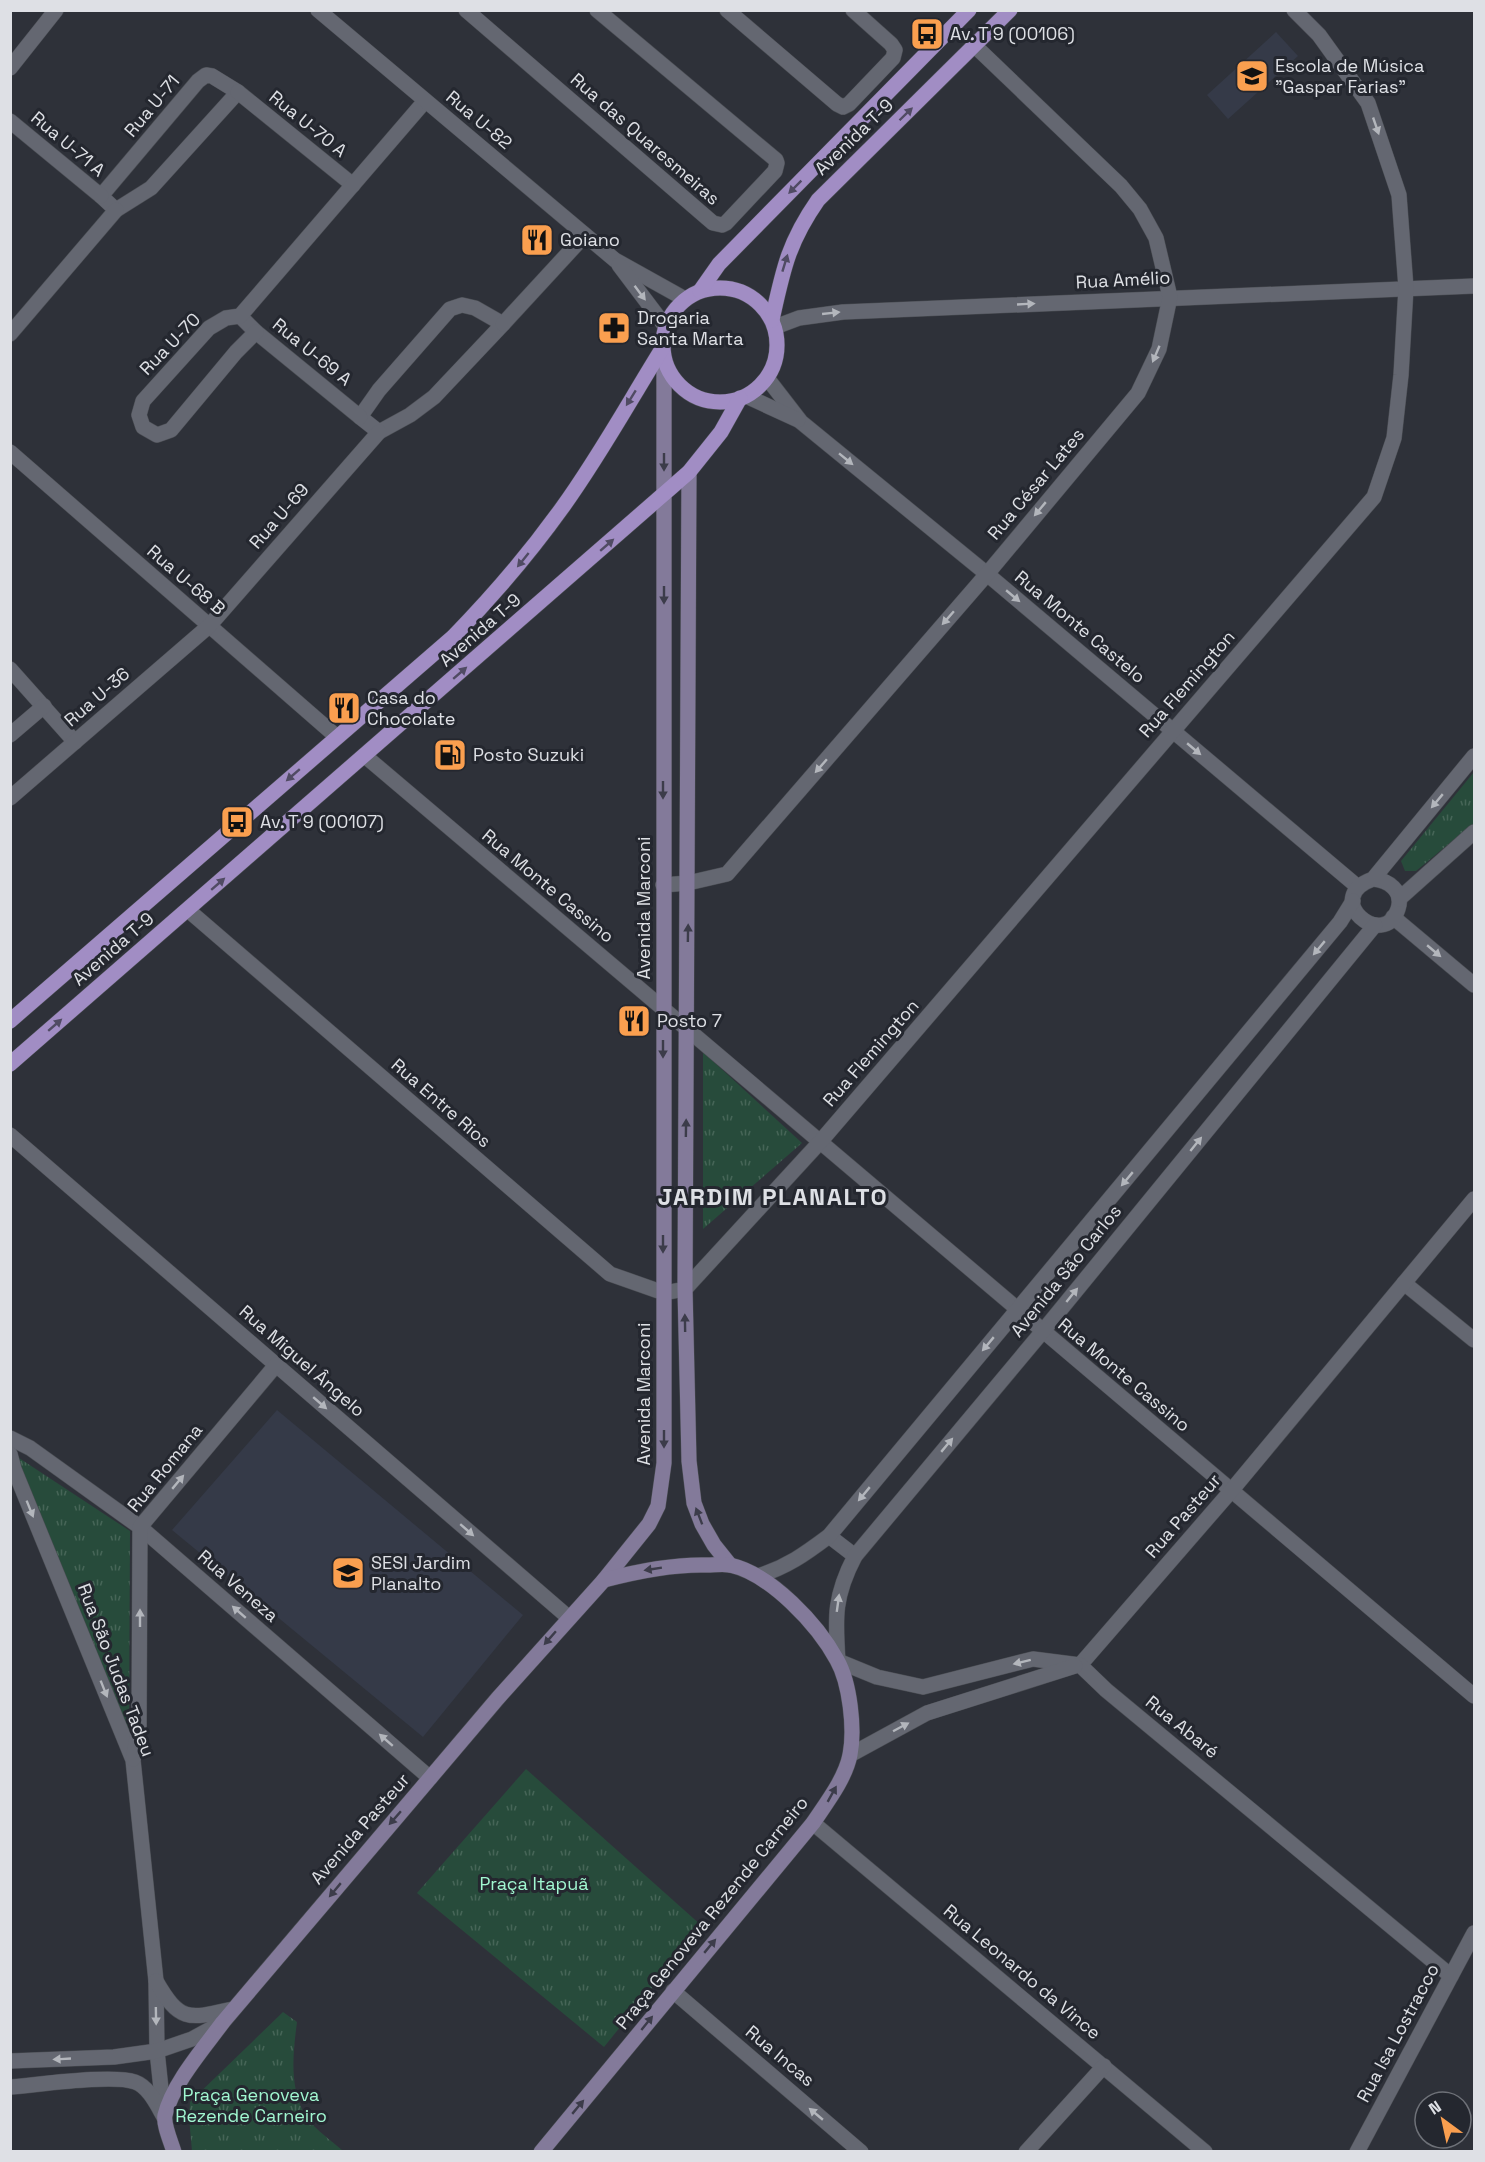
<svg xmlns="http://www.w3.org/2000/svg" width="1485" height="2162" font-family="'Space Grotesk',sans-serif">
	<style>
		.built { fill: #353a48 }
		.grass { fill: url(#grass-tufts) }
		.lines { fill: none; stroke-linecap: round; stroke-linejoin: round }
		.minor-casing { stroke: #4a4d53; stroke-width: 16 }
		.tertiary-casing { stroke: #4a4d53; stroke-width: 16 }
		.secondary-casing { stroke: #4a4d53; stroke-width: 16 }
		.primary-casing { stroke: #4a4d53; stroke-width: 16 }
		.minor { stroke: #646771; stroke-width: 15 }
		.tertiary { stroke: #646771; stroke-width: 15 }
		.secondary { stroke: #837a9a; stroke-width: 15 }
		.primary { stroke: #a18dc4; stroke-width: 15 }
		.oneway { fill: #504b63 }
		.oneway2 { fill: #b3b6bc }
		.oneway3 { fill: #3c3c4a }
		.labels { text-anchor: middle; stroke-width: 6; stroke-linejoin: round; paint-order: stroke }
		.poi-label { font-size: 18px; fill: #dee0e5; stroke: #24272f; text-anchor: start }
		.street-label { font-size: 18px; fill: #dee0e5; stroke: #24272f }
		.park-label { font-size: 18px; fill: #a1f7d1; stroke: #24272f }
		.district-label { font-size: 24px; font-weight: bold; letter-spacing: 1.5px; fill: #dee0e5; stroke: #24272f }
	</style>
	<defs>
		<pattern id="grass-tufts" width="24" height="20" patternUnits="userSpaceOnUse" patternTransform="scale(1.5)"><rect width="24" height="20" fill="#274b3b"/><path d="M3 7l-1-3M5 7V3M7 7l1-3M15 17l-1-3M17 17v-4M19 17l1-3" fill="none" stroke="#466557"/></pattern>
	</defs>
	<rect width="100%" height="100%" fill="#2e3139"/>
	<g class="built">
		<path d="M 1276,32 L 1298,56 L 1228,119 L 1207,95 Z"/>
		<path d="M 277,1410 L 523,1615 L 423,1737 L 172,1530 Z"/>
	</g>
	<g class="grass">
		<path d="M 1474,772 L 1474,823 L 1416,871 L 1405,871 L 1401,861 Z"/>
		<path d="M 703,1052 L 802,1143 L 703,1229 Z"/>
		<path d="M 16,1456 L 130,1531 L 129,1740 Z"/>
		<path d="M 526,1769 L 702,1926 L 604,2047 L 417,1893 Z"/>
		<path d="M 283,2012 L 297,2022 C 293,2053 289,2087 305,2115 C 312,2127 332,2141 343,2151 L 192,2151 L 189,2118 L 190,2102 Z"/>
	</g>
	<g class="lines">
		<g class="minor-casing">
			<g id="minor">
				<path d="M 466,10 L 713,223 L 722,225 L 726,223 L 775,171 L 777,163 L 776,160 L 597,10"/>
				<path d="M 727,10 L 837,104 L 843,107 L 849,104 L 893,58 L 895,50 L 891,44 L 853,10"/>
				<path d="M 10,68 L 56,10"/>
				<path d="M 206,75 L 212,76 L 238,92 L 151,188 L 116,210 L 101,196 L 198,81 Z"/>
				<path d="M 238,92 L 353,185"/>
				<path d="M 10,121 L 101,196"/>
				<path d="M 462,305 L 475,308 L 503,324 L 434,397 L 410,415 L 379,432 L 360,417 L 379,390 L 450,309 Z"/>
				<path d="M 240,316 L 256,332 L 360,417"/>
				<path d="M 503,324 L 585,235"/>
				<path d="M 775,327 L 799,318 L 843,312 L 1474,286"/>
				<path d="M 256,332 L 236,352 L 171,430 L 157,435 L 143,427 L 139,415 L 143,401 L 209,328 L 226,318 L 240,316 L 425,101"/>
				<path d="M 10,334 L 116,210"/>
				<path d="M 767,378 L 801,422 L 987,574 L 1358,887"/>
				<path d="M 746,396 L 798,420"/>
				<path d="M 10,452 L 337,737"/>
				<path d="M 10,669 L 75,742"/>
				<path d="M 10,735 L 44,706"/>
				<path d="M 365,756 L 1474,1696"/>
				<path d="M 10,798 L 209,626 L 379,432"/>
				<path d="M 663,885 L 688,883 L 727,874 L 987,574 L 1138,393 L 1159,349 L 1170,297 L 1156,238 L 1140,209 L 1121,186 L 975,46"/>
				<path d="M 188,910 L 610,1274 L 664,1293 L 685,1289 L 820,1142 L 1374,497 L 1394,438 L 1401,375 L 1406,288 L 1399,195 L 1368,103 L 1319,35 L 1294,10"/>
				<path d="M 1393,917 L 1474,985"/>
				<path d="M 10,1135 L 568,1617"/>
				<path d="M 1404,1283 L 1474,1340"/>
				<path d="M 10,1438 L 30,1448 L 140,1527 L 430,1778"/>
				<path d="M 10,1454 L 14,1469 L 133,1760 L 156,1981 L 157,2051 L 164,2117"/>
				<path d="M 838,1661 L 877,1677 L 923,1687 L 1033,1659 L 1080,1665"/>
				<path d="M 1080,1665 L 1231,1491 L 1474,1199"/>
				<path d="M 1080,1665 L 1106,1690 L 1451,1976"/>
				<path d="M 850,1755 L 927,1713 L 1075,1666"/>
				<path d="M 133,1759 L 139,1726 L 140,1527 L 276,1365"/>
				<path d="M 813,1823 L 1205,2152"/>
				<path d="M 156,1981 C 180,2023 189,2019 233,2009"/>
				<path d="M 673,1991 L 861,2152"/>
				<path d="M 1026,2152 L 1104,2066"/>
				<path d="M 1357,2152 L 1474,1933"/>
			</g>
		</g>
		<g class="tertiary-casing">
			<g id="tertiary">
				<path d="M 318,10 L 615,260 L 685,299"/>
				<path d="M 619,265 L 665,326"/>
				<path d="M 1373,879 C 1388,880 1404,891 1398,909 C 1384,952 1320,898 1373,879 L 1474,756"/>
				<path d="M 1399,899 L 1474,832"/>
				<path d="M 829,1536 L 855,1556"/>
				<path d="M 758,1576 C 787,1567 805,1554 829,1536 L 1340,922 L 1353,901"/>
				<path d="M 838,1661 C 835,1617 834,1596 855,1556 L 1043,1331 L 1375,925"/>
				<path d="M 10,2061 L 114,2057 L 157,2051 L 192,2039 L 223,2022"/>
				<path d="M 10,2087 C 38,2085 112,2074 135,2082 C 149,2087 157,2105 164,2117"/>
			</g>
		</g>
		<g class="secondary-casing">
			<g id="secondary">
				<path d="M 689,472 L 685,1289 L 689,1461 L 694,1503 L 702,1524 L 714,1545 L 730,1565"/>
				<path d="M 174,2152 C 171,2142 163,2124 165,2115 C 173,2083 204,2048 223,2022 L 498,1698 L 604,1580 L 649,1524 L 658,1506 L 664,1463 L 664,362"/>
				<path d="M 541,2152 L 813,1823 C 827,1802 845,1779 850,1755 C 855,1729 850,1683 837,1660 C 818,1625 771,1574 730,1565 C 723,1564 714,1565 707,1565 C 672,1564 638,1571 604,1580"/>
			</g>
		</g>
		<g class="primary-casing">
			<g id="primary">
				<circle cx="720" cy="345" r="57"/>
				<path d="M 700,291 L 719,264 L 969,10"/>
				<path d="M 772,320 C 783,270 788,243 818,200 L 1010,10"/>
				<path d="M 10,1021 L 453,637 C 493,596 529,554 562,508 C 599,457 629,402 662,349"/>
				<path d="M 10,1064 L 689,472 L 721,432 L 740,398"/>
			</g>
		</g>
		<use href="#minor" class="minor"/>
		<use href="#tertiary" class="tertiary"/>
		<use href="#secondary" class="secondary"/>
		<use href="#primary" class="primary"/>
	</g>
	<defs><path id="oneway-solid" d="M-6-.8H1V-3.2L6.5 0L1 3.2V.8H-6Z" transform="scale(1.5)"/></defs>
	<g class="oneway">
		<use href="#oneway-solid" transform="translate(906 114) rotate(-44)"/>
		<use href="#oneway-solid" transform="translate(795 187) rotate(135)"/>
		<use href="#oneway-solid" transform="translate(785 263) rotate(-73)"/>
		<use href="#oneway-solid" transform="translate(631 398) rotate(122)"/>
		<use href="#oneway-solid" transform="translate(607 545) rotate(-41)"/>
		<use href="#oneway-solid" transform="translate(523 560) rotate(129)"/>
		<use href="#oneway-solid" transform="translate(460 673) rotate(-41)"/>
		<use href="#oneway-solid" transform="translate(293 775) rotate(139)"/>
		<use href="#oneway-solid" transform="translate(218 884) rotate(-41)"/>
		<use href="#oneway-solid" transform="translate(55 1025) rotate(-41)"/>
	</g>
	<g class="oneway2">
		<use href="#oneway-solid" transform="translate(1376 126) rotate(71)"/>
		<use href="#oneway-solid" transform="translate(640 293) rotate(53)"/>
		<use href="#oneway-solid" transform="translate(1026 304) rotate(-3)"/>
		<use href="#oneway-solid" transform="translate(831 313) rotate(-6)"/>
		<use href="#oneway-solid" transform="translate(1156 354) rotate(113)"/>
		<use href="#oneway-solid" transform="translate(846 459) rotate(39)"/>
		<use href="#oneway-solid" transform="translate(1040 509) rotate(130)"/>
		<use href="#oneway-solid" transform="translate(1013 596) rotate(40)"/>
		<use href="#oneway-solid" transform="translate(948 618) rotate(131)"/>
		<use href="#oneway-solid" transform="translate(1194 749) rotate(40)"/>
		<use href="#oneway-solid" transform="translate(821 766) rotate(131)"/>
		<use href="#oneway-solid" transform="translate(1437 801) rotate(130)"/>
		<use href="#oneway-solid" transform="translate(1319 948) rotate(130)"/>
		<use href="#oneway-solid" transform="translate(1434 951) rotate(40)"/>
		<use href="#oneway-solid" transform="translate(1196 1144) rotate(-51)"/>
		<use href="#oneway-solid" transform="translate(1127 1179) rotate(130)"/>
		<use href="#oneway-solid" transform="translate(1072 1295) rotate(-51)"/>
		<use href="#oneway-solid" transform="translate(988 1344) rotate(130)"/>
		<use href="#oneway-solid" transform="translate(320 1403) rotate(41)"/>
		<use href="#oneway-solid" transform="translate(947 1445) rotate(-50)"/>
		<use href="#oneway-solid" transform="translate(178 1482) rotate(-50)"/>
		<use href="#oneway-solid" transform="translate(864 1494) rotate(130)"/>
		<use href="#oneway-solid" transform="translate(30 1509) rotate(68)"/>
		<use href="#oneway-solid" transform="translate(467 1530) rotate(41)"/>
		<use href="#oneway-solid" transform="translate(838 1603) rotate(-82)"/>
		<use href="#oneway-solid" transform="translate(239 1612) rotate(-139)"/>
		<use href="#oneway-solid" transform="translate(140 1618) rotate(-90)"/>
		<use href="#oneway-solid" transform="translate(1022 1662) rotate(166)"/>
		<use href="#oneway-solid" transform="translate(104 1689) rotate(68)"/>
		<use href="#oneway-solid" transform="translate(901 1727) rotate(-28)"/>
		<use href="#oneway-solid" transform="translate(386 1740) rotate(-139)"/>
		<use href="#oneway-solid" transform="translate(156 2016) rotate(89)"/>
		<use href="#oneway-solid" transform="translate(62 2059) rotate(177)"/>
		<use href="#oneway-solid" transform="translate(816 2114) rotate(-140)"/>
	</g>
	<g class="oneway3">
		<use href="#oneway-solid" transform="translate(664 462) rotate(90)"/>
		<use href="#oneway-solid" transform="translate(664 595) rotate(90)"/>
		<use href="#oneway-solid" transform="translate(663 790) rotate(90)"/>
		<use href="#oneway-solid" transform="translate(688 933) rotate(-89)"/>
		<use href="#oneway-solid" transform="translate(663 1049) rotate(90)"/>
		<use href="#oneway-solid" transform="translate(686 1128) rotate(-89)"/>
		<use href="#oneway-solid" transform="translate(663 1244) rotate(90)"/>
		<use href="#oneway-solid" transform="translate(685 1323) rotate(-91)"/>
		<use href="#oneway-solid" transform="translate(664 1439) rotate(90)"/>
		<use href="#oneway-solid" transform="translate(699 1516) rotate(-111)"/>
		<use href="#oneway-solid" transform="translate(653 1569) rotate(171)"/>
		<use href="#oneway-solid" transform="translate(550 1638) rotate(131)"/>
		<use href="#oneway-solid" transform="translate(832 1794) rotate(-61)"/>
		<use href="#oneway-solid" transform="translate(395 1818) rotate(131)"/>
		<use href="#oneway-solid" transform="translate(335 1890) rotate(130)"/>
		<use href="#oneway-solid" transform="translate(710 1946) rotate(-50)"/>
		<use href="#oneway-solid" transform="translate(647 2023) rotate(-51)"/>
		<use href="#oneway-solid" transform="translate(578 2107) rotate(-50)"/>
	</g>
	<defs>
		<g id="bus-square" transform="scale(1.725)"><rect x="-9" y="-9" width="18" height="18" rx="4" fill="#fa9f4f" stroke="#24272f"/><path d="M-5-6H5V4H4V6H2V4H-2V6H-4V4H-5ZM-3.5-4V0h7V-4ZM-3.5 1.2v1.5H-2V1.2ZM2 1.2v1.5H3.5V1.2Z" fill="#111"/></g>
		<g id="school-square" transform="scale(1.725)"><rect x="-9" y="-9" width="18" height="18" rx="4" fill="#fa9f4f" stroke="#24272f"/><path d="M0-5L7-2L0 1L-7-2ZM-4 1L0 2.5L4 1V4Q0 6-4 4Z" fill="#111"/></g>
		<g id="restaurant-square" transform="scale(1.725)"><rect x="-9" y="-9" width="18" height="18" rx="4" fill="#fa9f4f" stroke="#24272f"/><path d="M-5-6h1v4h1v-4h1v4h1v-4h1v5L-1.5 .5V6h-2V.5L-5-1ZM5-6V6H3V1.5H1.5Q1.5-4 5-6Z" fill="#111"/></g>
		<g id="pharmacy-square" transform="scale(1.725)"><rect x="-9" y="-9" width="18" height="18" rx="4" fill="#fa9f4f" stroke="#24272f"/><path d="M-2-6h4v4h4v4h-4v4h-4v-4h-4v-4h4Z" fill="#111"/></g>
		<g id="fuel-square" transform="scale(1.725)"><rect x="-9" y="-9" width="18" height="18" rx="4" fill="#fa9f4f" stroke="#24272f"/><path d="M-5.5-6h7V0h2V4h1.3V-2.5L3-4.5l.8-.8L6-3V5H2.5V1h-1V6h-7ZM-4.2-4.7v3.2H.2V-4.7Z" fill="#111"/></g>
	</defs>
	<g fill-rule="evenodd">
		<use href="#bus-square" x="927" y="34"/>
		<use href="#school-square" x="1252" y="76"/>
		<use href="#restaurant-square" x="537" y="240"/>
		<use href="#pharmacy-square" x="614" y="328"/>
		<use href="#restaurant-square" x="344" y="708"/>
		<use href="#fuel-square" x="450" y="755"/>
		<use href="#bus-square" x="237" y="822"/>
		<use href="#restaurant-square" x="634" y="1021"/>
		<use href="#school-square" x="348" y="1573"/>
	</g>
	<g class="labels">
		<g class="poi-label">
			<text x="950" y="40">Av. T 9 (00106)</text>
			<text x="1275" y="72">Escola de Música<tspan x="1275" dy="21">"Gaspar Farias"</tspan></text>
			<text x="560" y="246">Goiano</text>
			<text x="637" y="324">Drogaria<tspan x="637" dy="21">Santa Marta</tspan></text>
			<text x="367" y="704">Casa do<tspan x="367" dy="21">Chocolate</tspan></text>
			<text x="473" y="761">Posto Suzuki</text>
			<text x="260" y="828">Av. T 9 (00107)</text>
			<text x="657" y="1027">Posto 7</text>
			<text x="371" y="1569">SESI Jardim<tspan x="371" dy="21">Planalto</tspan></text>
		</g>
		<g class="street-label">
			<text transform="translate(152 106) rotate(-50)" y="6">Rua U-71</text>
			<text transform="translate(479 120) rotate(40)" y="6">Rua U-82</text>
			<text transform="translate(308 124) rotate(39)" y="6">Rua U-70 A</text>
			<text transform="translate(854 137) rotate(-44)" y="6">Avenida T-9</text>
			<text transform="translate(645 139) rotate(41)" y="6">Rua das Quaresmeiras</text>
			<text transform="translate(68 144) rotate(40)" y="6">Rua U-71 A</text>
			<text transform="translate(1123 280) rotate(-3)" y="6">Rua Amélio</text>
			<text transform="translate(170 344) rotate(-46)" y="6">Rua U-70</text>
			<text transform="translate(312 352) rotate(39)" y="6">Rua U-69 A</text>
			<text transform="translate(1036 484) rotate(-50)" y="6">Rua César Lates</text>
			<text transform="translate(279 516) rotate(-49)" y="6">Rua U-69</text>
			<text transform="translate(186 580) rotate(41)" y="6">Rua U-68 B</text>
			<text transform="translate(1080 627) rotate(40)" y="6">Rua Monte Castelo</text>
			<text transform="translate(480 630) rotate(-41)" y="6">Avenida T-9</text>
			<text transform="translate(1187 684) rotate(-49)" y="6">Rua Flemington</text>
			<text transform="translate(97 697) rotate(-41)" y="6">Rua U-36</text>
			<text transform="translate(548 886) rotate(40)" y="6">Rua Monte Cassino</text>
			<text transform="translate(644 908) rotate(-90)" y="6">Avenida Marconi</text>
			<text transform="translate(113 949) rotate(-41)" y="6">Avenida T-9</text>
			<text transform="translate(871 1053) rotate(-49)" y="6">Rua Flemington</text>
			<text transform="translate(441 1103) rotate(41)" y="6">Rua Entre Rios</text>
			<text transform="translate(1066 1271) rotate(-51)" y="6">Avenida São Carlos</text>
			<text transform="translate(302 1361) rotate(41)" y="6">Rua Miguel Ângelo</text>
			<text transform="translate(1124 1375) rotate(40)" y="6">Rua Monte Cassino</text>
			<text transform="translate(644 1394) rotate(-90)" y="6">Avenida Marconi</text>
			<text transform="translate(165 1468) rotate(-51)" y="6">Rua Romana</text>
			<text transform="translate(1183 1516) rotate(-49)" y="6">Rua Pasteur</text>
			<text transform="translate(238 1586) rotate(41)" y="6">Rua Veneza</text>
			<text transform="translate(116 1670) rotate(69)" y="6">Rua São Judas Tadeu</text>
			<text transform="translate(1182 1727) rotate(39)" y="6">Rua Abaré</text>
			<text transform="translate(360 1829) rotate(-49)" y="6">Avenida Pasteur</text>
			<text transform="translate(712 1913) rotate(-51)" y="6">Praça Genoveva Rezende Carneiro</text>
			<text transform="translate(1022 1972) rotate(40)" y="6">Rua Leonardo da Vince</text>
			<text transform="translate(1398 2033) rotate(-62)" y="6">Rua Isa Lostracco</text>
			<text transform="translate(780 2056) rotate(40)" y="6">Rua Incas</text>
		</g>
		<g class="park-label">
			<text x="534" y="1890">Praça Itapuã</text>
			<text x="251" y="2101">Praça Genoveva<tspan x="251" dy="21">Rezende Carneiro</tspan></text>
		</g>
		<g class="district-label">
			<text x="773" y="1205">JARDIM PLANALTO</text>
		</g>
	</g>
	<rect width="1485" height="2162" fill="none" stroke="#dee0e5" stroke-width="24"/>
	<g transform="translate(1443 2120) rotate(327)"><circle r="28" fill="#24272f" stroke="#6e7178" stroke-width="1.5"/>
	<path d="M0-4.5L10 22L0 15L-10 22Z" fill="#fa9f4f"/>
	<text y="-9" font-size="16" font-weight="bold" text-anchor="middle" fill="#dee0e5">N</text>
	</g>
</svg>
